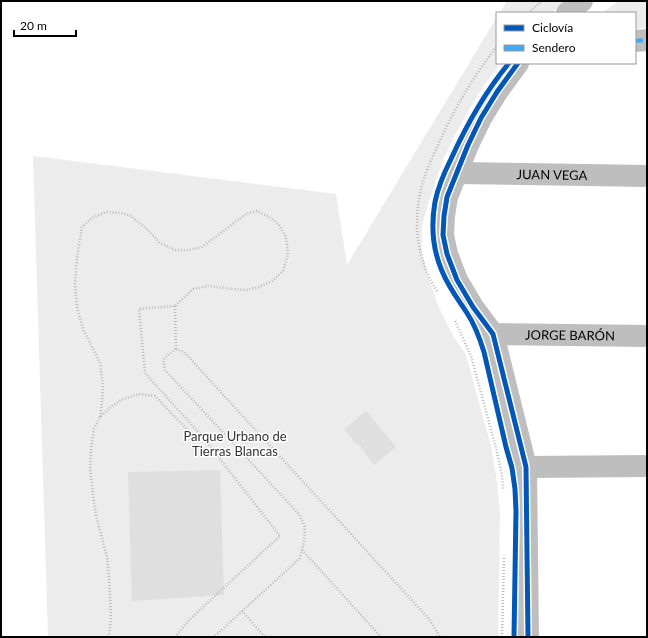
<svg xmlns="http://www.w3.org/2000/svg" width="648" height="638" font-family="Lato,sans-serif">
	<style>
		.green { fill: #ececec }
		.building { fill: #dfdfdf }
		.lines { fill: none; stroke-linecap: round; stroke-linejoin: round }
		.path { stroke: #b9b9b9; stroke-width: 2.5; stroke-dasharray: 1 2; stroke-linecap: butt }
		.street { stroke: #bebebe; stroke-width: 22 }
		.quiet { stroke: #3fa9f5; stroke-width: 4; stroke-dasharray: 8 4; stroke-linecap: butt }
		.cycleway-casing { stroke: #fff; stroke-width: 8 }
		.cycleway { stroke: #0057b8; stroke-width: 5 }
		.labels { text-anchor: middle; stroke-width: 3; stroke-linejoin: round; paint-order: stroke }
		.street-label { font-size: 13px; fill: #000; stroke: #fff }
		.park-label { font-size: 13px; fill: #333; stroke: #fff }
	</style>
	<rect width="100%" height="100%" fill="#fff"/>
	<g class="green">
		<path d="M 507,1 L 567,1 L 551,13 L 499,13 Z"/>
		<path d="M 619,1 L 647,1 L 647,28 L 635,29 L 635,13 L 602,13 Z"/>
		<path d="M 497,17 L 497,63 L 501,63 L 483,87 L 470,108 L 455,135 L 443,160 L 429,201 L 422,226 L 422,251 L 428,276 L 438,305 L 452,334 L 466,355 L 491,446 L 497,482 L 500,514 L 498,637 L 48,637 L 33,156 L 336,194 L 347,265 Z"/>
	</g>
	<g class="building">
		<path d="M 366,411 L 396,447 L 374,465 L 358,443 L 356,444 L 344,429 Z"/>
		<path d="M 220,470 L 224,595 L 132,601 L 128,472 Z"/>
	</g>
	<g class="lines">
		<g class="path">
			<path d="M 528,13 L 542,1"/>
			<path d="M 437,291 C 416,260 412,218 423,182 C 428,165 437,148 444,132 C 459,101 476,73 497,46"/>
			<path d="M 175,306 L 176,349"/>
			<path d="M 455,321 L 471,356 L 496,448 L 502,475 L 503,489"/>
			<path d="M 176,349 L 184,352 L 429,619 L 440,637"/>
			<path d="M 176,349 L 169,354 L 163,360 L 165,370 L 299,514 L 305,527 L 304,542 L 300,558 L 214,637"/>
			<path d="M 100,417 L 102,403 L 103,386 L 100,363 L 83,329 L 77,307 L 75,285 L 77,258 L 82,227 L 92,218 L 106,212 L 121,213 L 131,216 L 150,232 L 160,243 L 175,250 L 188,250 L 202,247 L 246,214 L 257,211 L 271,218 L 279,225 L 286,237 L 288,254 L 283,271 L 272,281 L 259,287 L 246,290 L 233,289 L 208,286 L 193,289 L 175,306 L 139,309 L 145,373 L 202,436 L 280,536 L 189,620 L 175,637"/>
			<path d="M 302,550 L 381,637"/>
			<path d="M 242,611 L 265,637"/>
			<path d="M 109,637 L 111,618 L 109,576 L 107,557 L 96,515 L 93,495 L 90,469 L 91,449 L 94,429 L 100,417 L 112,406 L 123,399 L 139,394 L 155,396 L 197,440 L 202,436"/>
			<path d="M 502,637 L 504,558"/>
		</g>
		<g class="street">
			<path d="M 567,13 L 582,1"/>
			<path d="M 635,41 L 647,40"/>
			<path d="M 518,63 L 497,92 L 481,118 L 468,145 L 447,197 L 444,216 L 443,235 L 447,254 L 457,280 L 473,307 L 493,334 L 526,467 L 528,637"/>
			<path id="s1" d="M 456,173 L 647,176"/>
			<path id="s2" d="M 493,334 L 647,336"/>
			<path d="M 526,467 L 647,466"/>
		</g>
		<path class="quiet" d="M 635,41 L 647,40"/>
		<g class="cycleway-casing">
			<g id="cycleway">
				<path d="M 509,63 C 485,92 466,126 451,159 C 444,173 438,187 435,202 C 431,225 433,250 442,271 C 449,288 458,299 467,313 C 475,325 480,339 484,352 L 506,447 L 512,468 L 515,489 L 516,511 L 514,637"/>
				<path d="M 518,63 L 497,92 L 481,118 L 468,145 L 447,197 L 444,216 L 443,235 L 447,254 L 457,280 L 473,307 L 493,334 L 526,467 L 528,637"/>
			</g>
		</g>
		<use href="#cycleway" class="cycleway"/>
	</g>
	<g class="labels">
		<g class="street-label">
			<text dy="5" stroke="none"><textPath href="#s1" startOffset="96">JUAN VEGA</textPath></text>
			<text dy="5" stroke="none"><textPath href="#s2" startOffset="77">JORGE BARÓN</textPath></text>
		</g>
		<g class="park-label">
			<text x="235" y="441">Parque Urbano de<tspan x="235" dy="15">Tierras Blancas</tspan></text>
		</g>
	</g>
	<rect width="648" height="638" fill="none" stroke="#000000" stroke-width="4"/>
	<rect x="496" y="12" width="140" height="52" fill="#ffffff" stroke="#999999"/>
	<rect x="504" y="25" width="20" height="6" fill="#0057b8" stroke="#999999"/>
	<text x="532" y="32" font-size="12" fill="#000000">Ciclovía</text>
	<rect x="504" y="45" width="20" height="6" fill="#3fa9f5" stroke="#999999"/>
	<text x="532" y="52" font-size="12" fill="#000000">Sendero</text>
	<path d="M14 30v6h62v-6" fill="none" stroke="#000000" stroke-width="2"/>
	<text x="20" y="30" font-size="12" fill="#000000" stroke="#ffffff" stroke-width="3" paint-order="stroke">20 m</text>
</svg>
